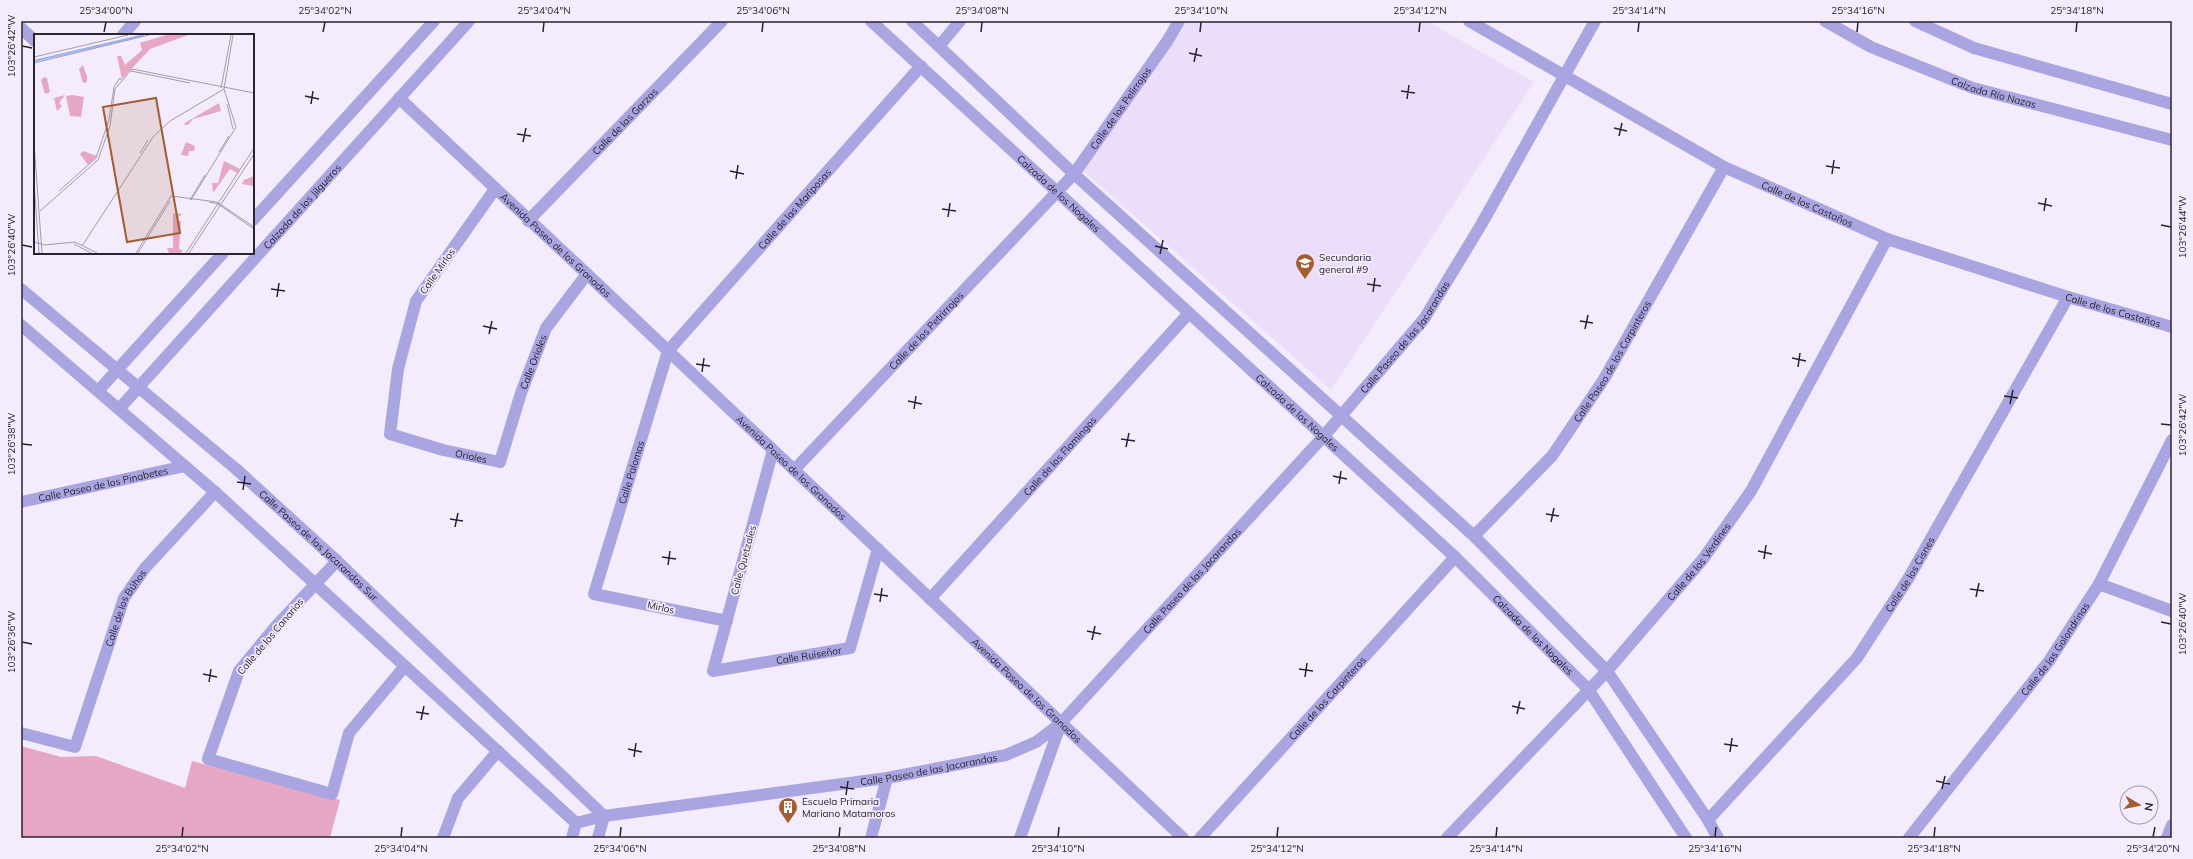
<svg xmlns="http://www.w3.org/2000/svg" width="2193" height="859" font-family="Mulish,sans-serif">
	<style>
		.built { fill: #ecddfa }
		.green { fill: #e6a7c4 }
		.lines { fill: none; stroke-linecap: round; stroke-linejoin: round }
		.minor { stroke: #a9a5e1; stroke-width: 12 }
		.tertiary { stroke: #a9a5e1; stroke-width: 12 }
		.ticks { fill: none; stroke: #29232e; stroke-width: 1.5 }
		.labels { text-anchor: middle; stroke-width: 3.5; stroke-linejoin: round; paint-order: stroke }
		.street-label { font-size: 10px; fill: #29232e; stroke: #f4ebfd }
		.poi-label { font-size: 10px; fill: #29232e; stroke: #f4ebfd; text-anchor: start }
		.inset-river { fill: none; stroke: #94b2f6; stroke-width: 2 }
		.inset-road { fill: none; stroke: #a39baa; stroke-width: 1 }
		.view { fill: #a25d30; fill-opacity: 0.15; stroke: #a25d30; stroke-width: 2 }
		.inset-edge { fill: none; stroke: #29232e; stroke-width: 2 }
		.neatline { fill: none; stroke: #29232e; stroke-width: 1.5 }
		.ticks-label { font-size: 10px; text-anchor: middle; fill: #29232e }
	</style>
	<rect width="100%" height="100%" fill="#f4ebfd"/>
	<path class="built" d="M 1183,21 L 1427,21 L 1534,82 L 1331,390 L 1084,171 Z"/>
	<path class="green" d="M 21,746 L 61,757 L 96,756 L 185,788 L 192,761 L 340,800 L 330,838 L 21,838 Z"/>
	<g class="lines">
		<g class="minor">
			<path id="s1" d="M 1469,21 L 1724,167 L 1887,239 L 2068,297 L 2172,327"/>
			<path d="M 21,28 L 35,41"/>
			<path d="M 123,35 L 135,21"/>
			<path d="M 940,45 L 960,21"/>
			<path id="s2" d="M 399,98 L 587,274 L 1183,838"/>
			<path id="s3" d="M 495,189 L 416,301 L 398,369 L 390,434 L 443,450 L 500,462 L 521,393 L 546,328 L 587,274"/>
			<path d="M 253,220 L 434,21"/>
			<path id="s4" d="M 528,221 L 722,21"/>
			<path d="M 98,391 L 223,253"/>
			<path id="s5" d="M 119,409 L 469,21"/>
			<path id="s6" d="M 773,450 L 713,671 L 850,648 L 878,549"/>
			<path id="s7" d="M 794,470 L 1074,174 L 1168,40 L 1179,21"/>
			<path id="s8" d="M 21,502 L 185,466"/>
			<path id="s9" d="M 1474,536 L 1552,456 L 1604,379 L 1724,167"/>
			<path d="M 337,561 L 276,626 L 239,671 L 208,759 L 332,794 L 349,733 L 405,666"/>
			<path d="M 2099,584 L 2172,611"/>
			<path id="s10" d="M 930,599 L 1189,313"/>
			<path id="s11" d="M 727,621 L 594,594 L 668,351 L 921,66"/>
			<path id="s12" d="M 21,733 L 75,747 L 124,598 L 145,568 L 215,492"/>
			<path id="s13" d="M 1708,820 L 1857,658 L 1908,579 L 2068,297"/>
			<path id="s14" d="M 576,823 L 604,816 L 887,778 L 1006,755 L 1036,742 L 1061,723 L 1323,437 L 1424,319 L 1481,225 L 1595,21"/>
			<path d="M 443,838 L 458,798 L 498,751"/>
			<path d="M 871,838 L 887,778"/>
			<path d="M 1020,838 L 1061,723"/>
			<path id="s15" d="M 1200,838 L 1455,557"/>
			<path id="s16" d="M 1447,838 L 1607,671 L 1703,559 L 1751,491 L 1887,239"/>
			<path id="s17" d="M 1909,838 L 2049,661 L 2099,584 L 2172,440"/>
			<path d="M 2167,838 L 2172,825"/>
		</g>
		<g class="tertiary">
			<path id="s18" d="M 871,21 L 1455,557 L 1588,689 L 1686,838"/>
			<path d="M 912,21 L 1074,174 L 1474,536 L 1607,671 L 1708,820 L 1718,838"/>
			<path id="s19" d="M 1825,21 L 1871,47 L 1973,88 L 2172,140"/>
			<path d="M 1915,21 L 1974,48 L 2172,104"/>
			<path id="s20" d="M 21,289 L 236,469 L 337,561 L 604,816 L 598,838"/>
			<path d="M 21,325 L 215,492 L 576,823 L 572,838"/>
		</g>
	</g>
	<path class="ticks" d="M 104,32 L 106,22M 323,32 L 325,22M 543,32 L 544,22M 762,32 L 763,22M 981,32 L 982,22M 1200,32 L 1201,22M 1419,32 L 1420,22M 1638,32 L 1639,22M 1857,32 L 1858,22M 2076,32 L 2077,22M 22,46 L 32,48M 1189,53 L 1202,56M 1194,62 L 1197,48M 1401,91 L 1415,93M 305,96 L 319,99M 1407,99 L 1409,85M 311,104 L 313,91M 1614,128 L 1627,131M 517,134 L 531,136M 1619,136 L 1622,123M 523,142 L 526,128M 1826,166 L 1840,168M 730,171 L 744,174M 1832,174 L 1834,160M 736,179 L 738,165M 2038,203 L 2052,206M 942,209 L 956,211M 2044,211 L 2046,198M 948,217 L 950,203M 2161,225 L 2171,227M 22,245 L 32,247M 1155,246 L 1168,249M 1160,254 L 1163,240M 1367,284 L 1381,286M 271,289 L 285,291M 1373,292 L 1375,278M 277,297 L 279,283M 1580,321 L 1593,323M 483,326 L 497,329M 1585,329 L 1588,315M 489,334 L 492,321M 1792,358 L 1806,361M 696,364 L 710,366M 1798,367 L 1800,353M 702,372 L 704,358M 2004,396 L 2018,398M 908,401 L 922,404M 2010,404 L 2013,390M 914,409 L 916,396M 2161,424 L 2171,425M 1121,439 L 1135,441M 22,444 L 32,445M 1126,447 L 1129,433M 1333,476 L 1347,479M 237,482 L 251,484M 1339,484 L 1341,471M 243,490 L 245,476M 1546,514 L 1559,516M 450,519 L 463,521M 1551,522 L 1554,508M 455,527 L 458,513M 1758,551 L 1772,554M 662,557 L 676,559M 1764,559 L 1766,545M 668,565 L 670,551M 1970,589 L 1984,591M 874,594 L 888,596M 1976,597 L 1979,583M 880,602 L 882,588M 2161,622 L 2171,624M 1087,631 L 1101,634M 1092,640 L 1095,626M 22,642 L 32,644M 1299,669 L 1313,671M 203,674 L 217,677M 1305,677 L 1307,663M 209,682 L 211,669M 1512,706 L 1525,709M 416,712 L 429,714M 1517,714 L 1520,701M 421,720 L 424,706M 1724,744 L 1738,746M 628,749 L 642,752M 1730,752 L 1732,738M 634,757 L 636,743M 1936,781 L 1950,784M 840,787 L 854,789M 1942,789 L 1945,776M 846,795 L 848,781M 182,837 L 183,827M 401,837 L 402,827M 620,837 L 621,827M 839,837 L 840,827M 1058,837 L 1059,827M 1277,837 L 1278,827M 1496,837 L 1497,827M 1715,837 L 1716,827M 1934,837 L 1935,827M 2153,837 L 2155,827"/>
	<defs>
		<g id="school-pin" transform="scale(1)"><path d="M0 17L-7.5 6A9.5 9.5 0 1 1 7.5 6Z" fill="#a25d30" stroke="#f4ebfd"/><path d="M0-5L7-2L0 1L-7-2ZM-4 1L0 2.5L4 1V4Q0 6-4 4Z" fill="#fff"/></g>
		<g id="building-pin" transform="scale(1)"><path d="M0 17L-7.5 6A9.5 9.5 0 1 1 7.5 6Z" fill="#a25d30" stroke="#f4ebfd"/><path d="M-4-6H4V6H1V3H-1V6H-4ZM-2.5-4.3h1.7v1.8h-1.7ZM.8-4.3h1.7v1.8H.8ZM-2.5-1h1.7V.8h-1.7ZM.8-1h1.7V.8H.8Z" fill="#fff"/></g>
	</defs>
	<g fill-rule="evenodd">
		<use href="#school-pin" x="1305" y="263"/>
		<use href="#building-pin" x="788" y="807"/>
	</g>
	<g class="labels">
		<g class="street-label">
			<text dy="4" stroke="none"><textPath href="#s19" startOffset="184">Calzada Río Nazas</textPath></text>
			<text dy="4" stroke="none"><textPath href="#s7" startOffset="488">Calle de los Pelirrojos</textPath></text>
			<text dy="4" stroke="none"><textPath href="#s4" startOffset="139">Calle de las Garzas</textPath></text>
			<text dy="4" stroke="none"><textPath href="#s18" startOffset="255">Calzada de los Nogales</textPath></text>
			<text dy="4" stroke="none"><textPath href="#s1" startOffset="385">Calle de los Castaños</textPath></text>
			<text dy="4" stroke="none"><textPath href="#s5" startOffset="273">Calzada de los Jilgueros</textPath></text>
			<text dy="4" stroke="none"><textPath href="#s11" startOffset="580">Calle de las Mariposas</textPath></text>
			<text dy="4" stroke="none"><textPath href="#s2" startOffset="215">Avenida Paseo de los Granados</textPath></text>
			<text transform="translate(437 271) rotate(-55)" y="4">Calle Mirlos</text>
			<text dy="4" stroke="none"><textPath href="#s1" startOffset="709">Calle de los Castaños</textPath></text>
			<text dy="4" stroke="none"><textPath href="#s7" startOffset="192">Calle de los Petrirrojos</textPath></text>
			<text dy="4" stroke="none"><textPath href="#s14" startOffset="1017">Calle Paseo de las Jacarandas</textPath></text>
			<text dy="4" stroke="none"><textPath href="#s9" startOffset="224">Calle Paseo de los Carpinteros</textPath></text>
			<text dy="4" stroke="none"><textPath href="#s3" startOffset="492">Calle Orioles</textPath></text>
			<text dy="4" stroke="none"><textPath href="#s18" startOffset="579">Calzada de los Nogales</textPath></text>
			<text dy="4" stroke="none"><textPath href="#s3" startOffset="357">Orioles</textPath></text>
			<text dy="4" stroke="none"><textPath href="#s10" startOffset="193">Calle de los Flamingos</textPath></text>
			<text dy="4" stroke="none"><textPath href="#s2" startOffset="539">Avenida Paseo de los Granados</textPath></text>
			<text dy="4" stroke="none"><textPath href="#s11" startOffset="263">Calle Palomas</textPath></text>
			<text dy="4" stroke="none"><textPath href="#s8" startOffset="84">Calle Paseo de los Pinabetes</textPath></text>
			<text dy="4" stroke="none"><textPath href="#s20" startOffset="393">Calle Paseo de las Jacarandas Sur</textPath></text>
			<text transform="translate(743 560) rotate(-75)" y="4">Calle Quetzales</text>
			<text dy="4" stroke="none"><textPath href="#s16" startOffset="374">Calle de los Verdines</textPath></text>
			<text dy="4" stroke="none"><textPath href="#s13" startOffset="319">Calle de los Cisnes</textPath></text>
			<text dy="4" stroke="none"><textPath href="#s14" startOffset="693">Calle Paseo de las Jacarandas</textPath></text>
			<text transform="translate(661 607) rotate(12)" y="4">Mirlos</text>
			<text dy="4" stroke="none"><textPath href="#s12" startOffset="204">Calle de los Búhos</textPath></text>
			<text dy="4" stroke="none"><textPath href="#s18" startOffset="903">Calzada de los Nogales</textPath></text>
			<text transform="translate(270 636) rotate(-50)" y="4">Calle de los Canarios</text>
			<text dy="4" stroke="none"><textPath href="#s17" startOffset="239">Calle de las Golondrinas</textPath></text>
			<text dy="4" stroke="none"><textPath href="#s6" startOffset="326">Calle Ruiseñor</textPath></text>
			<text dy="4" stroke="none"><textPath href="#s2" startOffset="863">Avenida Paseo de los Granados</textPath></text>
			<text dy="4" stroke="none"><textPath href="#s15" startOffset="189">Calle de los Carpinteros</textPath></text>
			<text dy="4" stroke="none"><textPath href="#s14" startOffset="357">Calle Paseo de las Jacarandas</textPath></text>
		</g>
		<g class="poi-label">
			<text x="1319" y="261">Secundaria<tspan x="1319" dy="12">general #9</tspan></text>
			<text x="802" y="805">Escuela Primaria<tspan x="802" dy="12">Mariano Matamoros</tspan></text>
		</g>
	</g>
	<g transform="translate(34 34)">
		<rect width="220" height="220" fill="#f4ebfd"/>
		<path d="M 132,1 L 154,1 L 116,15 L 88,45 L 83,22 L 87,22 L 91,31 L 108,16 L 106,9 ZM 49,31 L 53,43 L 53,48 L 49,49 L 45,35 ZM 10,43 L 13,44 L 16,58 L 11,60 L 7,46 ZM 31,61 L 25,69 L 28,72 L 23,77 L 20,64 ZM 38,61 L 50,63 L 47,83 L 36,82 L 32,62 ZM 185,69 L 187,77 L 159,85 L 154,91 L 149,90 ZM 152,108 L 161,112 L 160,117 L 155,117 L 154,122 L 147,121 ZM 49,117 L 63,122 L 54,131 L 46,120 ZM 190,127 L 206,135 L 203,139 L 196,135 L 179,159 L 178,149 L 184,149 ZM 220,142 L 220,152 L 208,150 L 210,146 ZM 139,179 L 149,180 L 145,182 L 144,187 L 147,187 L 145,215 L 149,216 L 147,219 L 135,219 L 133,214 L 139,214 Z" fill="#e6a7c4"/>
		<path class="inset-river" d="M 0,27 L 110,1"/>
		<path class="inset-road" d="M 0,23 L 94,1M 0,29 L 115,1M 97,37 L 156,49M 187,54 L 197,1M 193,70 L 199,95M 0,109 L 8,219M 185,118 L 195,102M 106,119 L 114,106M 0,148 L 5,219M 25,157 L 62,124 L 75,86 L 80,53 L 86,44 L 87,46M 156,166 L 171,141M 157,166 L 202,93 L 190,55 L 199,1M 175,168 L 184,170 L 220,195M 6,177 L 64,126 L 76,92 L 81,55 L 98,35 L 220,59M 0,208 L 11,211 L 41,208 L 63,219M 40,210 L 57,219M 48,212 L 119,103 L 136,87 L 190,55M 102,219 L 137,162 L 183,168 L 220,193M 104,219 L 136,167M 152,219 L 220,114M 155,219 L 220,120"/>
		<path class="view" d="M 122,64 L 146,199 L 93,208 L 69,73 Z"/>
		<rect width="220" height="220" class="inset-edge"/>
	</g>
	<rect width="2193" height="859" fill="none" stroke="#f4ebfd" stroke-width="44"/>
	<g transform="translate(2139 805) rotate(100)"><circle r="19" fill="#f4ebfd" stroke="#a39baa"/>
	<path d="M0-3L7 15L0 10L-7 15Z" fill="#a25d30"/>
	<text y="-6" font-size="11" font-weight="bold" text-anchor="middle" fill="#29232e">N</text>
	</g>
	<rect x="22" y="22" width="2149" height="815" class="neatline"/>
	<g class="ticks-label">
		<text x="106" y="14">25°34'00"N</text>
		<text x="325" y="14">25°34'02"N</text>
		<text x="544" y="14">25°34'04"N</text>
		<text x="763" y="14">25°34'06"N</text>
		<text x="982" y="14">25°34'08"N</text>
		<text x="1201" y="14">25°34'10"N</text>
		<text x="1420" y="14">25°34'12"N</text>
		<text x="1639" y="14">25°34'14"N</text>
		<text x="1858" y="14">25°34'16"N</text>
		<text x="2077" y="14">25°34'18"N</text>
		<text transform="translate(11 46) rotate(-90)" y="4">103°26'42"W</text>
		<text transform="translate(2182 227) rotate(-90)" y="4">103°26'44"W</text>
		<text transform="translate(11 245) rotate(-90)" y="4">103°26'40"W</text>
		<text transform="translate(2182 425) rotate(-90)" y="4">103°26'42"W</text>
		<text transform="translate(11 444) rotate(-90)" y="4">103°26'38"W</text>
		<text transform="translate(2182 624) rotate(-90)" y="4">103°26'40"W</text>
		<text transform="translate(11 642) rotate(-90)" y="4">103°26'36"W</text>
		<text x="182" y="852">25°34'02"N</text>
		<text x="401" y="852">25°34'04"N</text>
		<text x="620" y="852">25°34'06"N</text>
		<text x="839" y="852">25°34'08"N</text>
		<text x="1058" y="852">25°34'10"N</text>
		<text x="1277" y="852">25°34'12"N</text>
		<text x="1496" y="852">25°34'14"N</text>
		<text x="1715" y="852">25°34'16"N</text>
		<text x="1934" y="852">25°34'18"N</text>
		<text x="2153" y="852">25°34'20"N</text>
	</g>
</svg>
